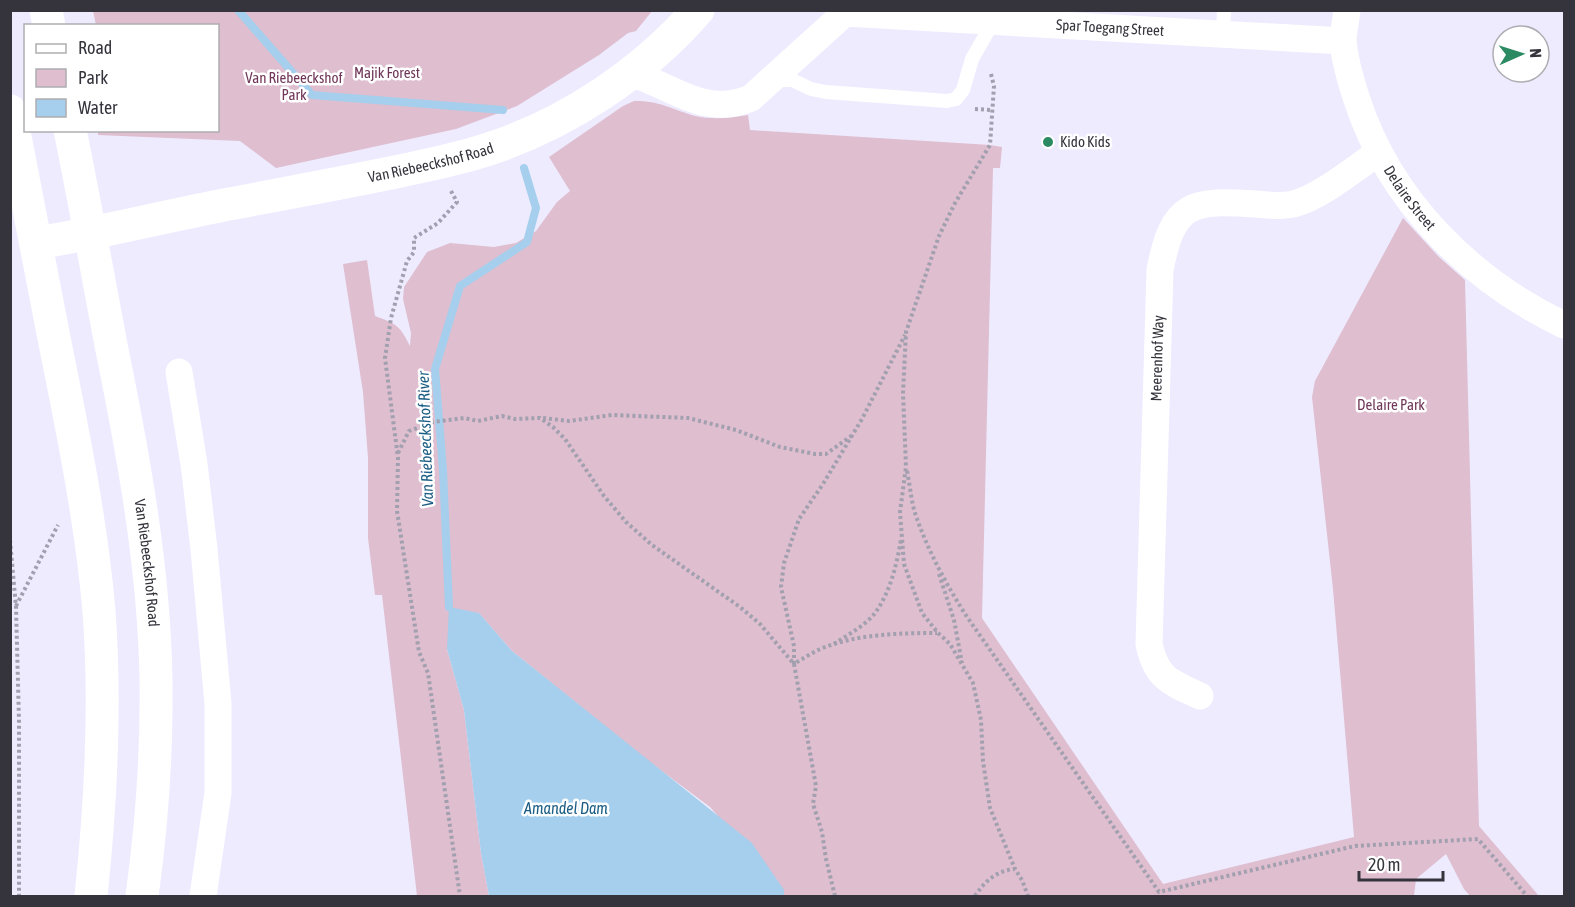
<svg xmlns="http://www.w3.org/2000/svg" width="1575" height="907" font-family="'Asap Condensed',sans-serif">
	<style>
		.green { fill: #debecf }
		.water { fill: #a5cfed }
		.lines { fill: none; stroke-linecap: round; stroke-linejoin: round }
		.stream { stroke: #a5cfed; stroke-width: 8 }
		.path { stroke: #a2a0af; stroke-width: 4; stroke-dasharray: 3 3; stroke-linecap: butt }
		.service { stroke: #fff; stroke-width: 14 }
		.minor { stroke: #fff; stroke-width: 27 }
		.tertiary { stroke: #fff; stroke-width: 33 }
		.poi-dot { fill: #2b8a62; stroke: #fff; stroke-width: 2 }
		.labels { text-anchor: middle; stroke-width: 5; stroke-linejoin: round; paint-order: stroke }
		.street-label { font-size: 15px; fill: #35333c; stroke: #fff }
		.park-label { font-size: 15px; fill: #703759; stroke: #fff }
		.poi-label { font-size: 15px; fill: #35333c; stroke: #fff; text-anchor: start }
		.water-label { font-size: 16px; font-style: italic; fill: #1b5d84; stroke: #fff }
	</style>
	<rect width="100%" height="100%" fill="#eeebff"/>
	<g class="green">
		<path d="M 93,11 L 93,10 L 652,11 L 636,31 L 628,33 L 599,55 L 517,106 L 456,129 L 276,168 L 240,141 L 98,135 L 98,130 L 218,130 L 218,26 L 96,25 Z"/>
		<path d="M 634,101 C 661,101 671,109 695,116 C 713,120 730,118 748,115 L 750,130 L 990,145 L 1002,147 L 1000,168 L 993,168 L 982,618 L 1163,884 L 1354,837 L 1333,589 L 1312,397 L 1315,381 L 1403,218 L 1439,257 L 1465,280 L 1479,826 L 1539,896 L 1470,896 L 1464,889 L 1446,854 L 1416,879 L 1414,896 L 784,896 L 783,890 L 710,807 L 643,757 L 512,651 L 479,613 L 447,649 L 464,710 L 481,853 L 489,896 L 417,896 L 382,595 L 375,595 L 368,538 L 368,458 L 363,392 L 343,264 L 367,260 L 375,316 C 397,324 400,326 410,346 L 411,333 L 403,299 L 404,287 L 427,252 L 450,243 L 494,247 L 516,243 L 536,231 L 557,202 L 570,191 L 549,157 L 623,106 Z"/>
	</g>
	<path class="water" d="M 449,607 L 479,613 L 512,651 L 752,843 L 784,890 L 784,896 L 489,896 L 481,853 L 464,710 L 447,649 Z"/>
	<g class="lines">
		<g class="stream">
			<path d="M 238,10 L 312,95 L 503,110"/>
			<path d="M 449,607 L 443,470 L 435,369 L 460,286 L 527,242 L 536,208 L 524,168"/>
		</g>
		<g class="path">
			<path d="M 991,74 L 994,86 L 990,145 L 955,203 L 939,236 L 906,332 L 903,393 L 906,467 L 900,512 L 904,564 L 922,613 L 938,633 L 950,644 L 973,683 L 981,720 L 983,761 L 990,808 L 1015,869"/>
			<path d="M 975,109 L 992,110"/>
			<path d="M 451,191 L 457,202 L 438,223 L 414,238 L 414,252 L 407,261 L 391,318 L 385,358 L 398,458 L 397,511 L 419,652 L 428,673 L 460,896"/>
			<path d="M 543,418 L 569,421 L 612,415 L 688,418 L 736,430 L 780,447 L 815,454 L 826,454 L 851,436"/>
			<path d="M 398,453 L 409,431 L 433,422 L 464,418 L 478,421 L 502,416 L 515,419 L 540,418 L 553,427 L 565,439 L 604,496 L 626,522 L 652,545 L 740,607 L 760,624 L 794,664"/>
			<path d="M 907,471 C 910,485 911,500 915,513 C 927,549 945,582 965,614 L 1159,892 L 1355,846 L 1478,839 L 1527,896"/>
			<path d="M 10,540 L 16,607 L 19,722 L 19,896"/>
			<path d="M 939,574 L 954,620 L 962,663"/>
			<path d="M 16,606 L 58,525"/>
			<path d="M 834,644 C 847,635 865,626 875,613 C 890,593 897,564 901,539"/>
			<path d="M 794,664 L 794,646 L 781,587 L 784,563 L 799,519 L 823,484 L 862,419 L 905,335"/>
			<path d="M 835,896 L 826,859 L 822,832 L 813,804 L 816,786 L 794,664 C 802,659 810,654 818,650 C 853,634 900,633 937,633"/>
			<path d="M 975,896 C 984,882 997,870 1015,869 L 1022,880 L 1028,896"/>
		</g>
		<g class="service">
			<path d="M 1223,35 L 1224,10"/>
			<path d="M 775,80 L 792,80 L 811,89 L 826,92 L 947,101 L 956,99 L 963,90 L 972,59 L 993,22"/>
		</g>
		<g class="minor">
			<path id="s1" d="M 1347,10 C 1346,21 1343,32 1343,42 C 1345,61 1351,82 1357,100 C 1390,201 1470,280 1564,325"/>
			<path id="s2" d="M 630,73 C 673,86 704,118 751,98 L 845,13 L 1343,41"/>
			<path d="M 179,372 L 194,464 L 204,549 L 218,704 L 218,793 L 203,896"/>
			<path id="s3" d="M 1200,696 C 1170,682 1156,678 1149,644 L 1160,270 C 1173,201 1193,200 1256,204 C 1268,205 1281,207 1293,204 C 1318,199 1357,167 1379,152"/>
		</g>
		<g class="tertiary">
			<path d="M 46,10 L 49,26"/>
			<path d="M 10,111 C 25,186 39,262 54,338 C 72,428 91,519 99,611 C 106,706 101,802 91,896"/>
			<path id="s4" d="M 70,130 C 85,203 98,277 112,350 C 134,458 154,568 156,679 C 157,751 152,824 142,896"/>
			<path id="s5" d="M 37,243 C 98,233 158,218 219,206 C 281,194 343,183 405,170 C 433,164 462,158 489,149 C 568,123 643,73 698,10"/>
		</g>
	</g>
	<circle class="poi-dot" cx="1048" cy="142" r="6"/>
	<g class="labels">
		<g class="street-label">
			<text dy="5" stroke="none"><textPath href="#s2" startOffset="520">Spar Toegang Street</textPath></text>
			<text dy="5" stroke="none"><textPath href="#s5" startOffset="402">Van Riebeeckshof Road</textPath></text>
			<text dy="5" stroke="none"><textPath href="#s1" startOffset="204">Delaire Street</textPath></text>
			<text dy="5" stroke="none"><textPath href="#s3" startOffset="363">Meerenhof Way</textPath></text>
			<text dy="5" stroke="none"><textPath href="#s4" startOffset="440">Van Riebeeckshof Road</textPath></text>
		</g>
		<g class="park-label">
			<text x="387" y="78">Majik Forest</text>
			<text x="294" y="83">Van Riebeeckshof<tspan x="294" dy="17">Park</tspan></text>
			<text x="1391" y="410">Delaire Park</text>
		</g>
		<g class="poi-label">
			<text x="1060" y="147">Kido Kids</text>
		</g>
		<g class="water-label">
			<text transform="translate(425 439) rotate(-92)" y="6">Van Riebeeckshof River</text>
			<text x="566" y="814">Amandel Dam</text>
		</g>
	</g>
	<rect width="1575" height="907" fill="none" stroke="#35333c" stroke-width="24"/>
	<rect x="24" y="24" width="195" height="108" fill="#ffffff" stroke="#aeadb1" stroke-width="1.5"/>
	<rect x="36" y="44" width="30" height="9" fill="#ffffff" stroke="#aeadb1" stroke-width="1.5"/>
	<text x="78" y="54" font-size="18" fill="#35333c">Road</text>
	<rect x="36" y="69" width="30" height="18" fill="#debecf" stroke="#aeadb1" stroke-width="1.5"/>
	<text x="78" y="84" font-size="18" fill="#35333c">Park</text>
	<rect x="36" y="99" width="30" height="18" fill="#a5cfed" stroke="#aeadb1" stroke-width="1.5"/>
	<text x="78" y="114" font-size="18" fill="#35333c">Water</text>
	<g transform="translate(1521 54) rotate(87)"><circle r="28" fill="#ffffff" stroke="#aeadb1" stroke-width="1.5"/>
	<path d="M0-4.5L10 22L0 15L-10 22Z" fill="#2b8a62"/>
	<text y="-9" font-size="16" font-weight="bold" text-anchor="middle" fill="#35333c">N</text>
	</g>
	<path d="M1359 871v9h84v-9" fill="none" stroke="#35333c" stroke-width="3"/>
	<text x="1368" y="871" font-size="18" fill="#35333c" stroke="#ffffff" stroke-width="4.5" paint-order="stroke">20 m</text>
</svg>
